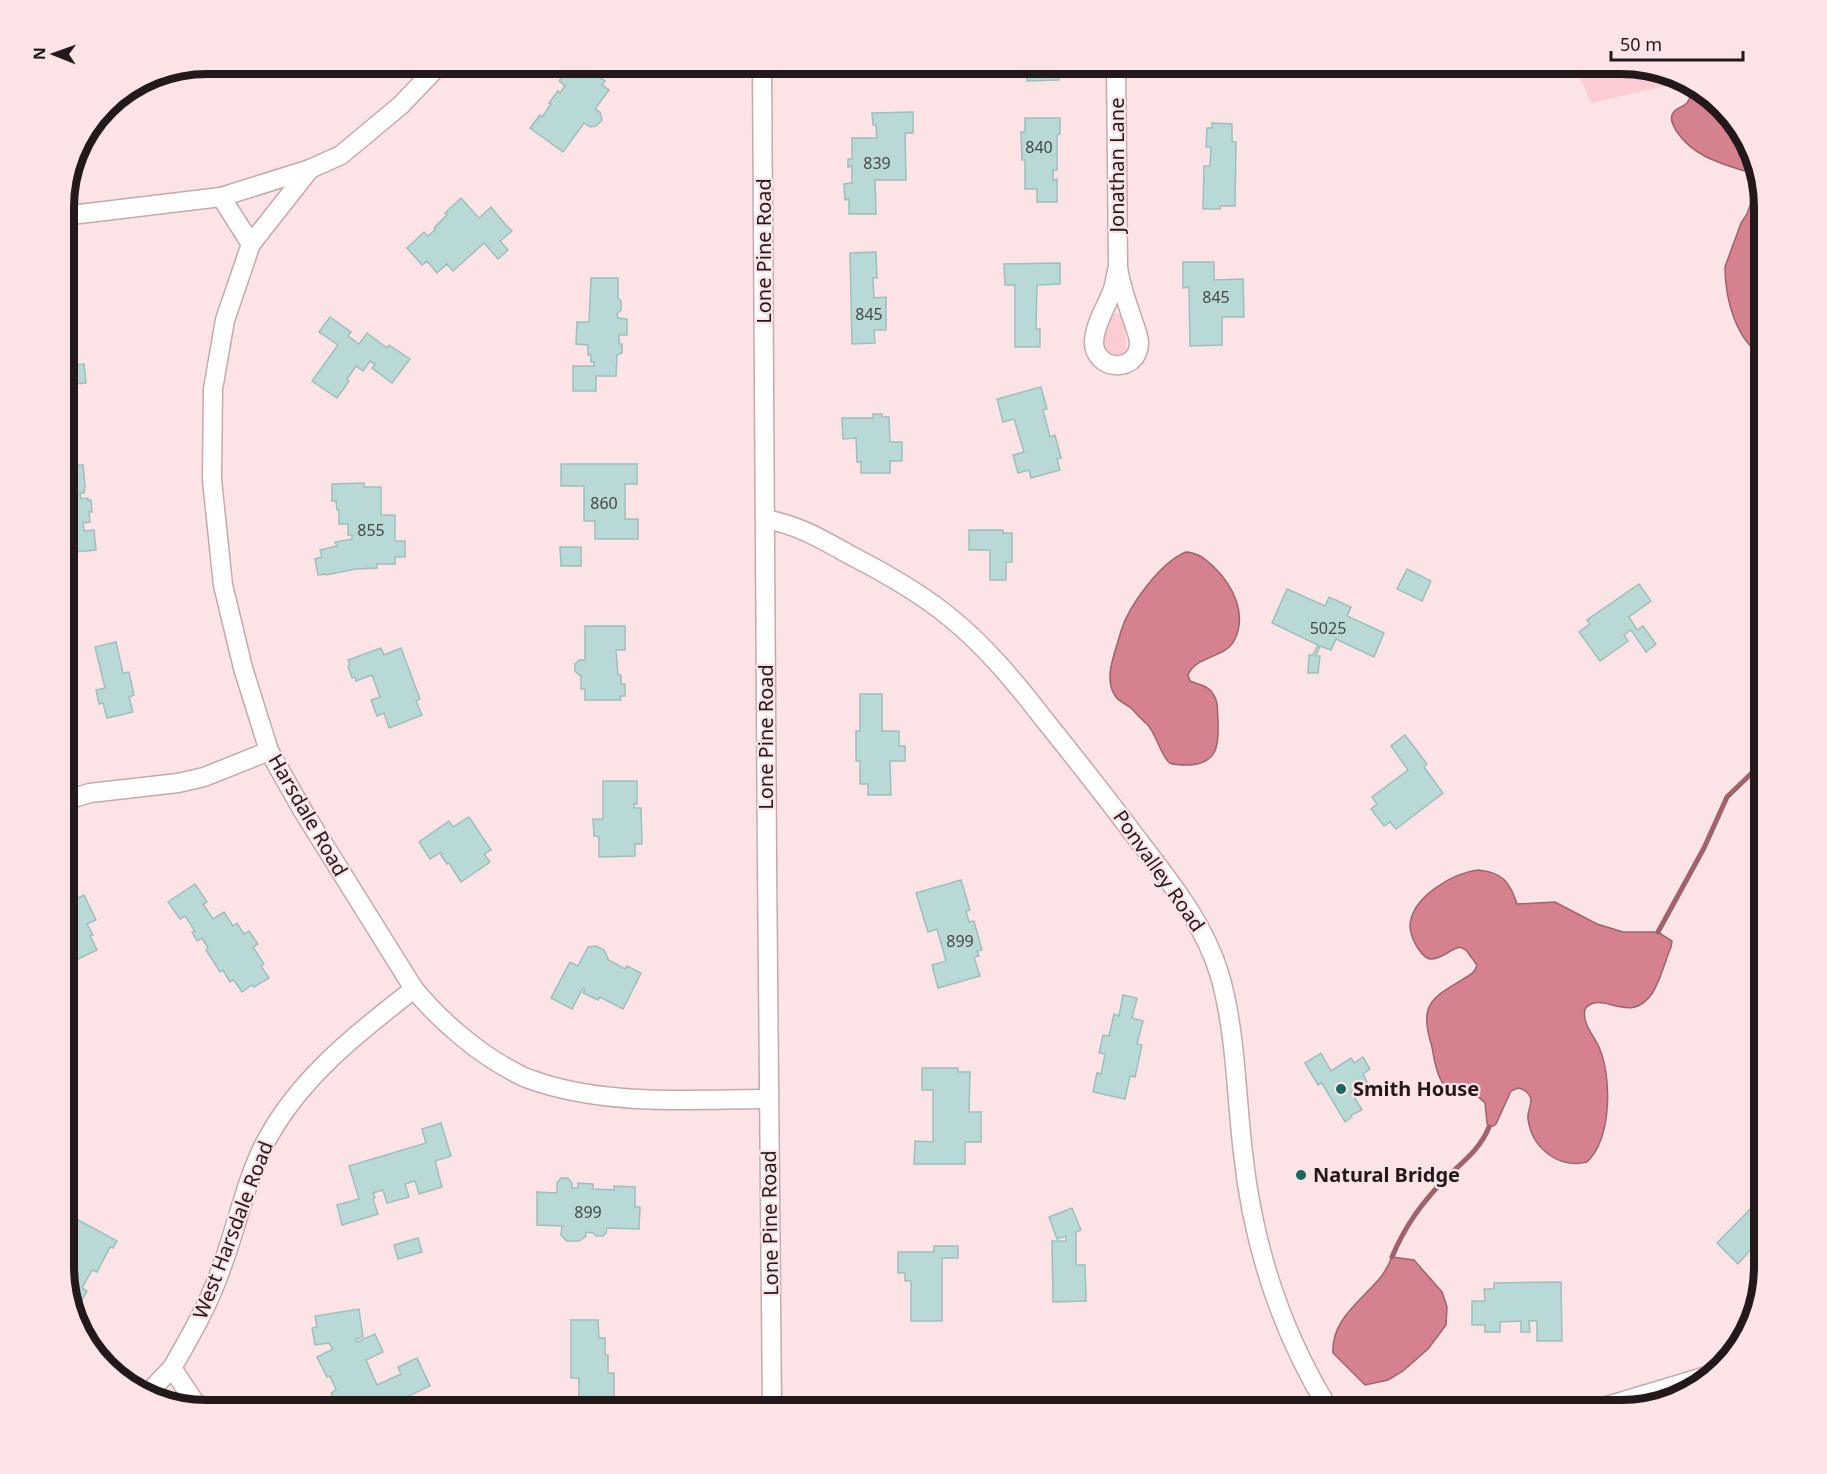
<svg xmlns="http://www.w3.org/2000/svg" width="1827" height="1474" font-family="'Noto Sans',sans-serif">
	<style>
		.green { fill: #fbcdd2 }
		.water { fill: #d6828e; stroke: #a0626b; stroke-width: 1.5 }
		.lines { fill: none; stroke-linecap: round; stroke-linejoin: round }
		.stream { stroke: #a0626b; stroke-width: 5 }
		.building { fill: #b8d9d6; stroke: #9ebfbc; stroke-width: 1.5 }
		.minor-casing { stroke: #c7a9ac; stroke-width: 21 }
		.minor { stroke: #fff; stroke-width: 18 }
		.poi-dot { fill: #1b6763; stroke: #fce3e5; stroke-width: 2 }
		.labels { text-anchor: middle; stroke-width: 4.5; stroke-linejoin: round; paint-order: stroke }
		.number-label { font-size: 16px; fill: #484849 }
		.street-label { font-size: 20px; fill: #23181a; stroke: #fce3e5 }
		.poi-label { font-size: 20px; font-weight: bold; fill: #23181a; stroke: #fce3e5; text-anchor: start }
		.rim { fill: none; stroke: #23181a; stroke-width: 8 }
	</style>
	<rect width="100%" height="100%" fill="#fce3e5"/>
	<g class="green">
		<path d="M 1574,63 C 1609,63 1656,62 1687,81 L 1591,103 Z"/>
		<path d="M 1116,313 L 1122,315 L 1125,326 L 1126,350 L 1120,358 L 1114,358 L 1103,350 C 1103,338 1104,319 1116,313 Z"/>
	</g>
	<g class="water">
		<path d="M 1694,86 L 1715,98 L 1749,143 L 1764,206 L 1764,357 C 1736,341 1725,299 1725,267 L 1741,223 L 1747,214 L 1752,200 L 1754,181 L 1751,173 C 1723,164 1695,158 1677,132 C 1674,127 1670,121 1672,115 C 1674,108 1682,108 1687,103 C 1690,99 1692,91 1694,86 Z"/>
		<path d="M 1186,552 C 1199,553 1205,559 1214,567 C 1233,586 1247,613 1235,639 C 1226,659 1196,655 1188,675 L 1190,681 C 1199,685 1208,685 1213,694 C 1219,702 1217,711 1218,720 C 1219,745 1218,764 1188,765 C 1182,765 1174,765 1170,763 C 1162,759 1156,733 1147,724 C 1141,719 1136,713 1131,708 C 1126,704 1120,702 1116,697 C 1102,679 1116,651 1121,631 C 1129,605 1161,562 1186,552 Z"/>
		<path d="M 1478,870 C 1502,872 1510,882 1517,904 L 1555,902 L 1597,924 L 1623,932 L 1658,932 L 1672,941 L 1671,947 C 1665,961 1661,979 1653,992 C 1630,1028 1602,988 1585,1009 C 1582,1024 1593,1034 1599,1047 C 1612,1077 1612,1138 1587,1162 C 1558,1169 1532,1148 1528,1119 C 1527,1112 1531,1107 1531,1100 C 1530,1093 1524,1089 1518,1088 L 1511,1091 L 1496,1124 L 1493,1126 L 1489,1127 L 1487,1123 L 1485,1103 C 1480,1098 1476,1094 1470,1091 C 1462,1088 1450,1089 1443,1083 C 1436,1075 1434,1057 1432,1047 C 1419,1004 1430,999 1465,978 C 1472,974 1475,972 1477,965 L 1466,950 L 1460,947 C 1450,949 1441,960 1430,959 C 1424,958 1420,951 1417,947 C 1413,940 1410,933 1410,925 C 1412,897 1453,873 1478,870 Z"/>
		<path d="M 1392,1257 L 1414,1260 L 1442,1292 L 1447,1307 L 1446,1325 L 1428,1349 L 1403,1371 L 1388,1380 L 1365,1385 L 1333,1353 C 1331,1320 1361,1301 1380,1278 C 1385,1272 1389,1264 1392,1257 Z"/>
	</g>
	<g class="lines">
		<g class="stream">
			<path d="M 1658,932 L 1704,848 L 1727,797 L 1757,768 L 1764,753"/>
			<path d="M 1392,1257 C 1405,1226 1421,1204 1444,1180 C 1461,1163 1480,1150 1489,1127"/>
		</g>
	</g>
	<g class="building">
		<path d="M 573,63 L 581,63 L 605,81 L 602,85 L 609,90 L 595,109 L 600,112 L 602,120 L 596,126 L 590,127 L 584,123 L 563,152 L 530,128 L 540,115 L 542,117 L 551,104 L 549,103 L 558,91 L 560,93 L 565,86 L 559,81 Z"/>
		<rect x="870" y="63" width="30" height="13"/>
		<path d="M 1026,63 L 1059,63 L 1059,80 L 1027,81 Z"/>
		<path d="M 913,112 L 913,133 L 905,133 L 906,180 L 875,180 L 876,214 L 849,214 L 849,199 L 845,200 L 844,184 L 852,183 L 852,166 L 848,167 L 848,159 L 852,159 L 852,138 L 877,138 L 876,125 L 873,125 L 872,113 Z"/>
		<path d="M 1025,118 L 1060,118 L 1060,134 L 1057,135 L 1057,170 L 1053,170 L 1053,180 L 1057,179 L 1057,202 L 1037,202 L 1037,189 L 1025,189 L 1025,160 L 1022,160 L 1021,132 L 1025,132 Z"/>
		<path d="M 1212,123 L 1232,124 L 1232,142 L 1236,142 L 1235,206 L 1220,206 L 1220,209 L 1203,209 L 1204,166 L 1210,166 L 1211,147 L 1206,147 L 1207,128 L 1212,128 Z"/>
		<path d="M 461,198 L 479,218 L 491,207 L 505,224 L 512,231 L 500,241 L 508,250 L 498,259 L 484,243 L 453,271 L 447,264 L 437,273 L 427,261 L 422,265 L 407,248 L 424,232 L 428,236 L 435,230 L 434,228 L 447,215 L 445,213 Z"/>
		<path d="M 876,252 L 877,278 L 873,278 L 874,298 L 886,297 L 886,330 L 874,330 L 875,343 L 852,344 L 850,253 Z"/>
		<path d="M 1183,262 L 1214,262 L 1214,280 L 1243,279 L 1244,317 L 1222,317 L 1222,345 L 1190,346 L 1189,287 L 1183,288 Z"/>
		<path d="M 1060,263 L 1060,284 L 1037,285 L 1036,329 L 1040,329 L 1040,347 L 1015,347 L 1015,285 L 1005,285 L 1004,264 Z"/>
		<path d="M 591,278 L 618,278 L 618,298 L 621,301 L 621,310 L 617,314 L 618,318 L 627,319 L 627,335 L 619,335 L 619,344 L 622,344 L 622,353 L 617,355 L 616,376 L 596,376 L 596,391 L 573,391 L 573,366 L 594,366 L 594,362 L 591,362 L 591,355 L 588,355 L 588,345 L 576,344 L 577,322 L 589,322 Z"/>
		<path d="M 330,317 L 351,332 L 348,336 L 359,344 L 367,333 L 387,348 L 389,345 L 410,359 L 392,383 L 372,368 L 375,364 L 370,361 L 363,371 L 356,366 L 347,379 L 349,381 L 337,398 L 312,381 L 338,345 L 319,332 Z"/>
		<path d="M 63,323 L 66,323 L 67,327 L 68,327 L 70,341 L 75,341 L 77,365 L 84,364 L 86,383 L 63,385 Z"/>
		<path d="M 1041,387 L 1047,409 L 1043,410 L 1050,437 L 1055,435 L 1061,458 L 1057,459 L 1060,470 L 1031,478 L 1029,470 L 1018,473 L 1013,455 L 1024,452 L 1014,419 L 1003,422 L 997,399 Z"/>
		<path d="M 873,414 L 882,414 L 882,417 L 889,417 L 890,442 L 902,442 L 902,461 L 890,461 L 890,473 L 861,473 L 861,462 L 857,462 L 856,438 L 843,439 L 842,418 L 873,418 Z"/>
		<path d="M 561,464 L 637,464 L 637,484 L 625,484 L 625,519 L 638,519 L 638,539 L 595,539 L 595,521 L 584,521 L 584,486 L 561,486 Z"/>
		<path d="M 83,465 L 85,486 L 84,493 L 80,493 L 81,499 L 88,498 L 88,501 L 91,500 L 92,512 L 89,512 L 90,522 L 83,523 L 84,531 L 94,530 L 96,550 L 63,553 L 63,466 Z"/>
		<path d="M 364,483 L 364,487 L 381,487 L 381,515 L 395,515 L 395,541 L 405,541 L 405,557 L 395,557 L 395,564 L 377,564 L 377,568 L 356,569 L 326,575 L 325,574 L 318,575 L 315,559 L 322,557 L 320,550 L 337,546 L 335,542 L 352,539 L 352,535 L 348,535 L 348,524 L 339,524 L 339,510 L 337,510 L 336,501 L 332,501 L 332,484 Z"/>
		<path d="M 969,530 L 1003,530 L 1003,533 L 1012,533 L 1012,562 L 1006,562 L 1006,580 L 990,580 L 990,550 L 969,550 Z"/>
		<path d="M 560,547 L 581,547 L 581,566 L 561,566 Z"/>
		<path d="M 1407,569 L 1431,581 L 1422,601 L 1397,589 Z"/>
		<path d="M 1639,584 L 1651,601 L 1629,617 L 1637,630 L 1643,626 L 1656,644 L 1646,652 L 1631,630 L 1624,635 L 1628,641 L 1600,661 L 1579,632 L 1590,624 L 1587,620 Z"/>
		<path d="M 1287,589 L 1325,606 L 1329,597 L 1351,607 L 1347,616 L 1384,633 L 1374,657 L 1336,639 L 1331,650 L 1320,646 L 1316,656 L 1320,656 L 1318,673 L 1308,673 L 1309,655 L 1313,655 L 1318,645 L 1272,623 Z"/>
		<path d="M 585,626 L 625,626 L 625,650 L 616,650 L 618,675 L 621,675 L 621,684 L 625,684 L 625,696 L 620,696 L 621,700 L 585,700 L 585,689 L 581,689 L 581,675 L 579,675 L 575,671 L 575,664 L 579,660 L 585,660 Z"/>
		<path d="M 116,642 L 123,673 L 129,672 L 134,695 L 129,697 L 133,712 L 107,718 L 103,703 L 99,704 L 96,690 L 105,688 L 95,647 Z"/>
		<path d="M 381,648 L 384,655 L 401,648 L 420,699 L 416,701 L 422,715 L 389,728 L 384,713 L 377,716 L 371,700 L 380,697 L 372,675 L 356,681 L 355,677 L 352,678 L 348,666 L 350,665 L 348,660 Z"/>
		<path d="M 860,694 L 882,694 L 882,731 L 899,731 L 899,746 L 905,746 L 905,761 L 890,761 L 891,795 L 868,795 L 868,784 L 860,784 L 860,761 L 856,761 L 856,731 L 860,731 Z"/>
		<path d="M 1405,735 L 1427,764 L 1424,767 L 1443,793 L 1396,829 L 1390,822 L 1384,826 L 1371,809 L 1377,804 L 1372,797 L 1408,770 L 1391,746 Z"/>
		<path d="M 603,781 L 637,781 L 637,804 L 634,804 L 634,808 L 641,808 L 642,844 L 635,844 L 635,856 L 599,857 L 599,837 L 594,836 L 593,819 L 603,819 Z"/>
		<path d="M 469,817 L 491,850 L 484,854 L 490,862 L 461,882 L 449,863 L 447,864 L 441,855 L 442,854 L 441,852 L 430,859 L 419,842 L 449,821 L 453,827 Z"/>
		<path d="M 961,880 L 970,910 L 966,911 L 969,922 L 974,921 L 982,950 L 977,951 L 979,956 L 974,957 L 980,976 L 938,988 L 932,965 L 946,961 L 937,929 L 928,932 L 916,893 Z"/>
		<path d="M 195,884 L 207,902 L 203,904 L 213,919 L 224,912 L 233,926 L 237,923 L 244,934 L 249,931 L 258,944 L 253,947 L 264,964 L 261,966 L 269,978 L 254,987 L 252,985 L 242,992 L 234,980 L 230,982 L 223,970 L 220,972 L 206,950 L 208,948 L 202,938 L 197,941 L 192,932 L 195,931 L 185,916 L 180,919 L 168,902 Z"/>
		<path d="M 84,895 L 96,920 L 87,924 L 93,935 L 90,936 L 97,950 L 72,962 L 68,953 L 63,956 L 63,900 L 66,899 L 68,903 Z"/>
		<path d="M 596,946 L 604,950 L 608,958 L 607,959 L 625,969 L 627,966 L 641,973 L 623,1009 L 600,997 L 598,1000 L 583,993 L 585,989 L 583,988 L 572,1009 L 551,998 L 570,962 L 578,966 L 588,947 Z"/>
		<path d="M 1123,995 L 1137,998 L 1132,1018 L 1143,1021 L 1137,1044 L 1142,1045 L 1135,1077 L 1130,1076 L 1125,1099 L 1093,1092 L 1097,1073 L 1101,1074 L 1105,1054 L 1099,1053 L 1103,1035 L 1109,1036 L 1114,1014 L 1119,1016 Z"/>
		<path d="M 1321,1053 L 1331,1071 L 1351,1058 L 1354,1063 L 1363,1057 L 1370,1069 L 1363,1074 L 1367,1082 L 1351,1092 L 1362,1110 L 1351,1115 L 1352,1117 L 1345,1122 L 1322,1083 L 1318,1085 L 1305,1063 Z"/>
		<path d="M 922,1068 L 958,1068 L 958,1072 L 970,1072 L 969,1112 L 981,1112 L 981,1142 L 965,1142 L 965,1164 L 914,1164 L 915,1141 L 933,1142 L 933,1090 L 922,1090 Z"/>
		<path d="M 441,1123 L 451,1156 L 435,1161 L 442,1187 L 419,1194 L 415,1181 L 405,1184 L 409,1197 L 387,1203 L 383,1190 L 373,1193 L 375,1198 L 373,1199 L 378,1214 L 342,1225 L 337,1205 L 359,1199 L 349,1166 L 426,1143 L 422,1129 Z"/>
		<path d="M 561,1178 L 568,1178 L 572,1183 L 572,1188 L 578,1188 L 578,1183 L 593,1184 L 593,1189 L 614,1190 L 614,1186 L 635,1187 L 635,1207 L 640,1207 L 639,1229 L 607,1228 L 606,1233 L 603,1236 L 596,1236 L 593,1233 L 586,1232 L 586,1236 L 579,1241 L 567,1241 L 561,1235 L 562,1226 L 537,1225 L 537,1192 L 557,1193 L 557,1183 Z"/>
		<path d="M 1764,1188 L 1764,1235 L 1738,1264 L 1717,1243 L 1760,1199 L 1756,1196 Z"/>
		<path d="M 1072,1208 L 1081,1230 L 1076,1232 L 1076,1265 L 1085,1265 L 1086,1301 L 1053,1302 L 1052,1241 L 1066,1241 L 1066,1236 L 1057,1239 L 1049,1217 Z"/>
		<path d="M 71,1216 L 117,1241 L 113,1248 L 110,1247 L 97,1272 L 92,1270 L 82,1288 L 87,1291 L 73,1315 L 63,1277 L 63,1264 L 68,1267 L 72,1260 L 66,1257 L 77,1237 L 63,1230 Z"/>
		<path d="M 418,1238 L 422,1252 L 398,1259 L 394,1245 Z"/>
		<path d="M 934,1246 L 958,1246 L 958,1258 L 942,1258 L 942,1321 L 911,1321 L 911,1281 L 905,1281 L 905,1273 L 898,1273 L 898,1252 L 934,1252 Z"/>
		<path d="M 1561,1282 L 1562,1341 L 1537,1341 L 1537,1321 L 1529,1321 L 1530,1332 L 1521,1332 L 1521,1321 L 1500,1322 L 1500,1332 L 1485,1332 L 1485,1325 L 1472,1325 L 1472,1301 L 1485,1301 L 1484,1289 L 1494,1289 L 1494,1283 Z"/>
		<path d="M 359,1309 L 363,1337 L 356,1339 L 357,1342 L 375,1334 L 383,1352 L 366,1360 L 377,1385 L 401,1374 L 398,1367 L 417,1358 L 430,1386 L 377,1411 L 339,1411 L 331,1393 L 336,1390 L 330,1376 L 327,1377 L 317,1357 L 333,1349 L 329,1343 L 315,1345 L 312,1328 L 317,1327 L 315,1316 Z"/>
		<path d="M 571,1320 L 598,1320 L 599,1338 L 605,1338 L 605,1355 L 608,1355 L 608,1373 L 614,1373 L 614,1401 L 579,1401 L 579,1378 L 571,1378 Z"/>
		<path d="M 909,1397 L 943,1397 L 943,1410 L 950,1411 L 909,1411 Z"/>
	</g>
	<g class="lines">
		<g class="minor-casing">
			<g id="minor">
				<path d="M 762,63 L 767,863 L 772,1411"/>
				<path d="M 1116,63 L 1118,267 C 1120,284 1126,299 1131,315 C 1134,324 1138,333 1139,342 C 1139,375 1093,371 1094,341 C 1095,323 1107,306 1113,289 C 1115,282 1116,274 1118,267"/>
				<path d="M 221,197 L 251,244 L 225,320 L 213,389 L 212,480 L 223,585 L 243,668 L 269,751 L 303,811 L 414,989 C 441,1022 481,1056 520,1075 C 526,1079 534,1080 541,1083 C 614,1106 694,1099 769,1099"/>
				<path d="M 63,216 L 221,197 L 310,169 L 341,155 L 401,105 L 441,63"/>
				<path d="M 251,244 L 310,169"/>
				<path d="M 765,519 C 799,525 823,540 852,556 C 887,574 922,594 952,619 C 987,648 1015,682 1043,718 C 1071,753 1099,788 1126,824 C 1161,871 1203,918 1220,976 C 1236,1033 1236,1094 1243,1153 C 1253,1246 1281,1332 1330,1411"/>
				<path d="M 63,801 L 90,793 L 178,783 L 204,777 L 269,751"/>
				<path d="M 146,1395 L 172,1368"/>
				<path d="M 200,1410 L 172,1368 C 191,1335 210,1302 222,1266 C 237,1226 245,1183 264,1145 C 297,1080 357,1033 414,989"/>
				<path d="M 1590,1411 L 1713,1374"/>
			</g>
		</g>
		<use href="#minor" class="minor"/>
	</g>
	<g class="poi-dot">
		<circle cx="1341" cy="1089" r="6"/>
		<circle cx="1301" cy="1175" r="6"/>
	</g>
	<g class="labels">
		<g class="number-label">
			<text x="1039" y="153">840</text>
			<text x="877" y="169">839</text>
			<text x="1216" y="303">845</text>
			<text x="869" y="320">845</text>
			<text x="604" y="509">860</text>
			<text x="371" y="536">855</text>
			<text x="1328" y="634">5025</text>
			<text x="960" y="947">899</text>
			<text x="588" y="1218">899</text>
		</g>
		<g class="street-label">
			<text transform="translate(1117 165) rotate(-90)" y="7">Jonathan Lane</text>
			<text transform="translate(764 251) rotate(-90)" y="7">Lone Pine Road</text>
			<text transform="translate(766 737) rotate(-90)" y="7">Lone Pine Road</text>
			<text transform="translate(308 815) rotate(60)" y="7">Harsdale Road</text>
			<text transform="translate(1159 871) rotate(55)" y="7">Ponvalley Road</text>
			<text transform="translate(770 1223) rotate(-91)" y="7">Lone Pine Road</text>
			<text transform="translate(233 1230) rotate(-69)" y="7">West Harsdale Road</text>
		</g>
		<g class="poi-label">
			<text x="1353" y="1096">Smith House</text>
			<text x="1313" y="1182">Natural Bridge</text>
		</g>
	</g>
	<path d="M0 0H1827V1474H0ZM207 74H1621A133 133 0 0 1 1754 207V1267A133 133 0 0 1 1621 1400H207A133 133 0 0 1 74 1267V207A133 133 0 0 1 207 74Z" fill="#fce3e5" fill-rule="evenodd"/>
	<path class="rim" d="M207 74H1621A133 133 0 0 1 1754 207V1267A133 133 0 0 1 1621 1400H207A133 133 0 0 1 74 1267V207A133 133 0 0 1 207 74Z"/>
	<g transform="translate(54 54) rotate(271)" stroke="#fce3e5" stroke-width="4.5" paint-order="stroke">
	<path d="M0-4.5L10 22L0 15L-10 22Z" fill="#23181a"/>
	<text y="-9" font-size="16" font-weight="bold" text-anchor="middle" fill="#23181a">N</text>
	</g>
	<path d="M1611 51v9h132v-9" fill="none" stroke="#23181a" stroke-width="3"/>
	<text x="1620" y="51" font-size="18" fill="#23181a" stroke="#fce3e5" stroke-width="4.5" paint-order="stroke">50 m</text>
</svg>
